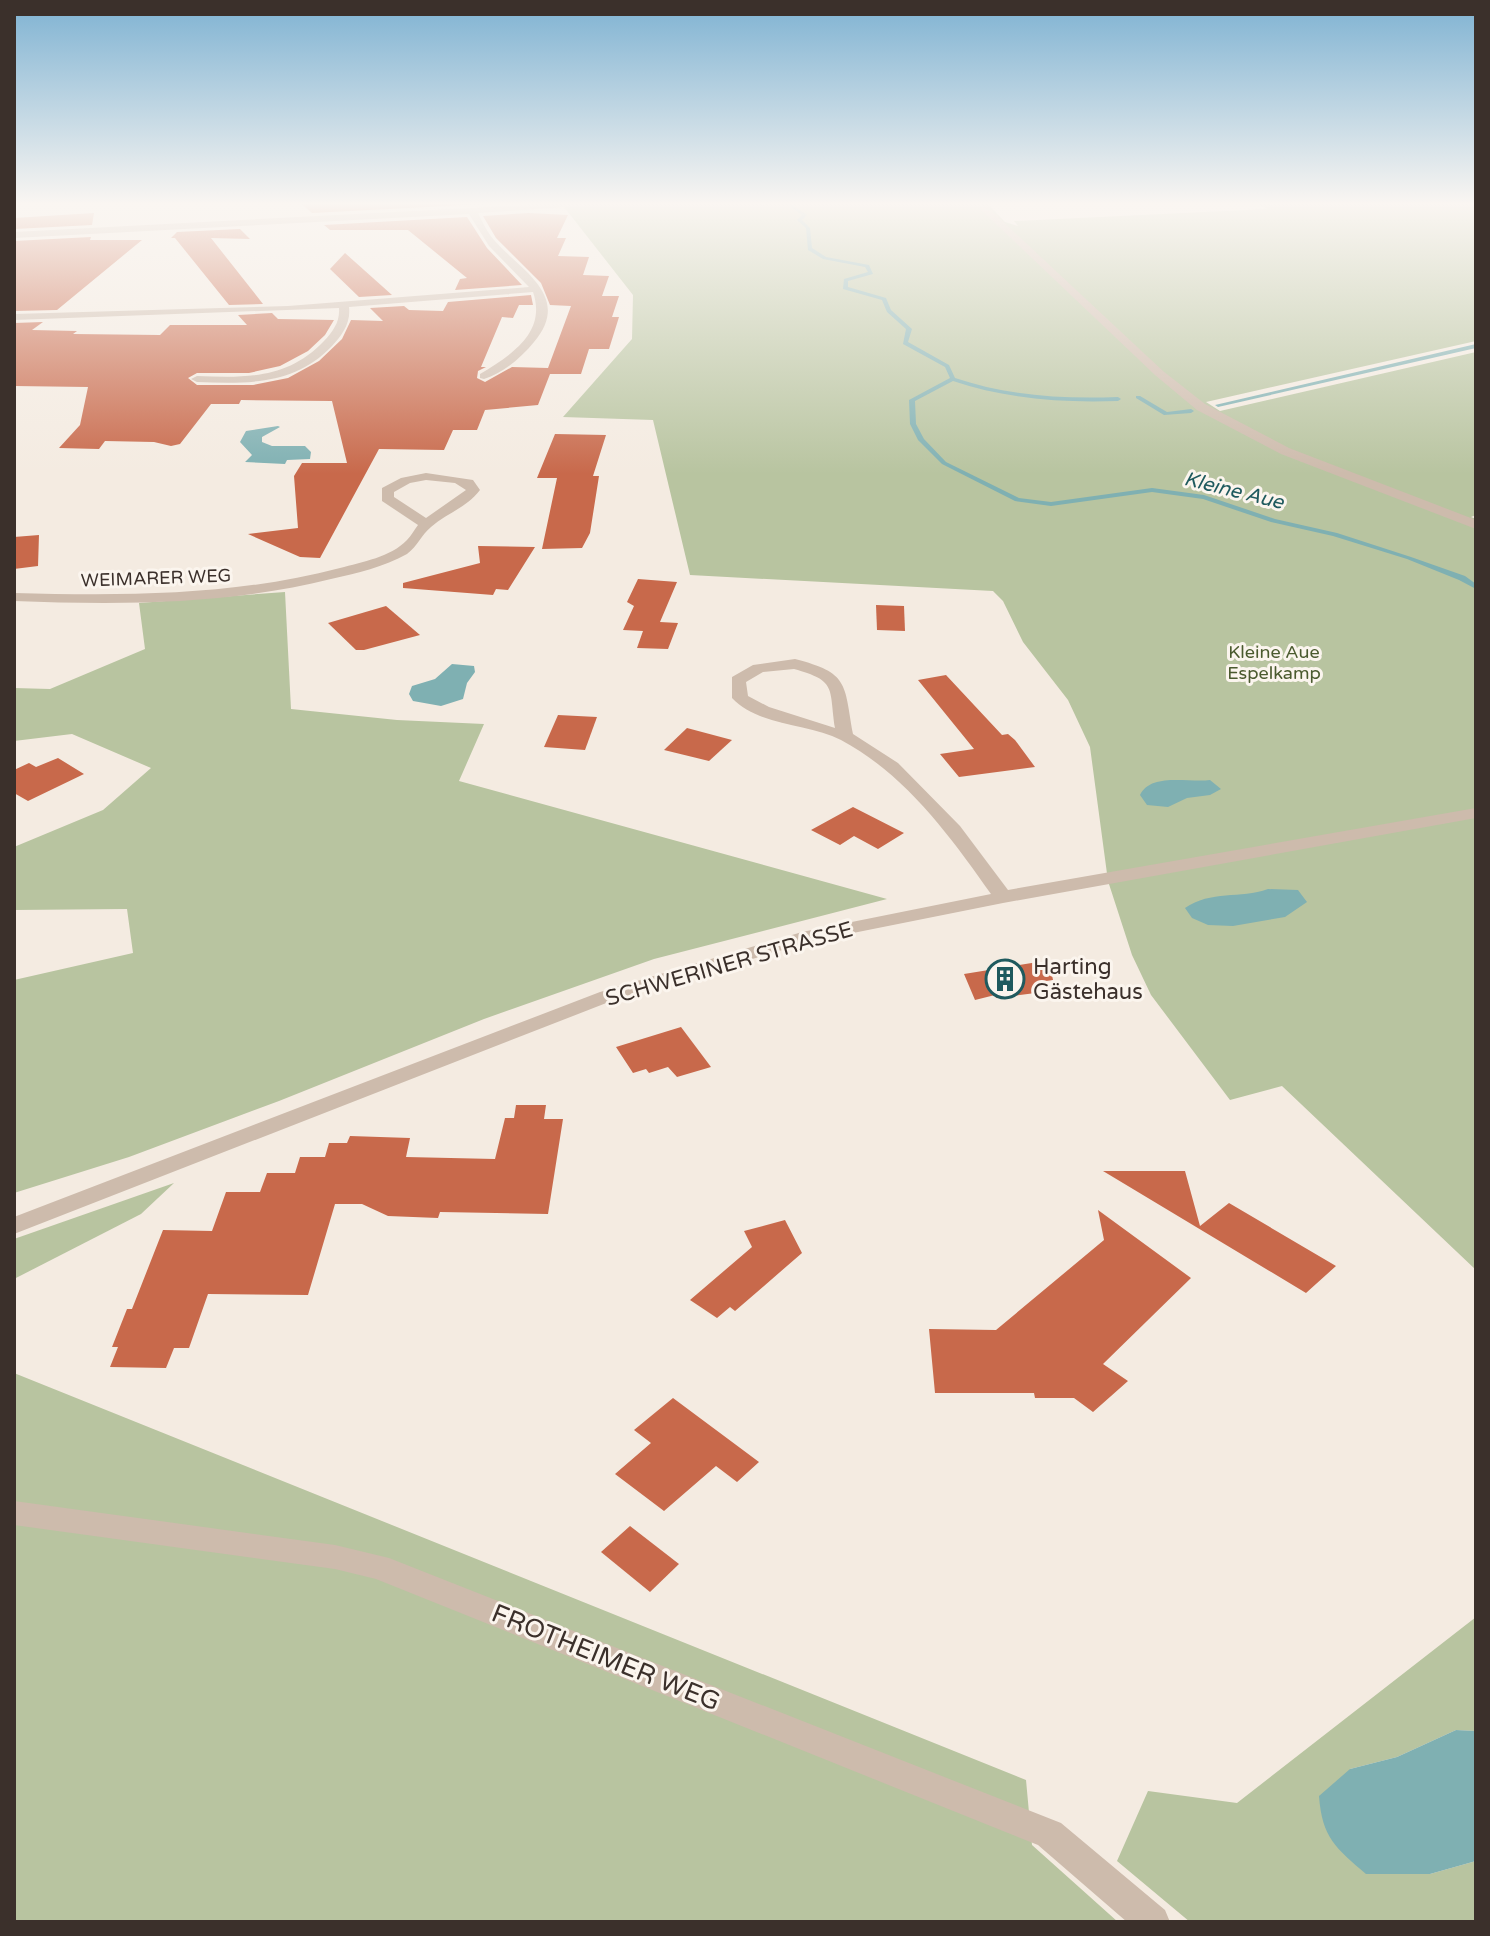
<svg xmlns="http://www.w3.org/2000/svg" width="1490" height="1936" font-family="'Varela Round',sans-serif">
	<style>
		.green { fill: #b8c4a0 }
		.water { fill: #7fb0b2 }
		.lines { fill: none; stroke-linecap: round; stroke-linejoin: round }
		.stream { fill: #7fb0b2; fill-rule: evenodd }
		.building { fill: #c8694b }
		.minor { fill: #cdbbac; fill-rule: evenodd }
		.labels { text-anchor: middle; stroke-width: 6; stroke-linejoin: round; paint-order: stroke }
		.far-street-label { font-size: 18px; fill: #3b302b; stroke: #fbf5ee }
		.far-park-label { font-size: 18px; fill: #4a5a2e; stroke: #fbf5ee }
		.far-water-label { font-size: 20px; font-style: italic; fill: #1f5a5e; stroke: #fbf5ee }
		.street-label { font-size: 22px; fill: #3b302b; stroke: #fbf5ee }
		.poi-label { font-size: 22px; fill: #3b302b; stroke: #fbf5ee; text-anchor: start }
		.near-street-label { font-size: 26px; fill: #3b302b; stroke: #fbf5ee }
	</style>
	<rect width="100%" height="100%" fill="#f4ebe1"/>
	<g class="green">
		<path d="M 561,203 L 987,203 L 1005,222 L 1018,226 L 1014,221 L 1267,209 L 1256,203 L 1476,203 L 1476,341 L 1206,402 L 1220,411 L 1476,352 L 1476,515 L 1471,517 L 1476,519 L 1476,1270 L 1282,1086 L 1230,1100 L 1151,995 L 1132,955 L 1108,881 L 1090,747 L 1068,700 L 1023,642 L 1003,601 L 993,591 L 690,575 L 653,420 L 563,417 L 632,339 L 633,295 Z"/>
		<path d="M 285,592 L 291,709 L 397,720 L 484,724 L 459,781 L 887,899 L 654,959 L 484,1019 L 279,1101 L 129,1157 L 14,1193 L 14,980 L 133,953 L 127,909 L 14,910 L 14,847 L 103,810 L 151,768 L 72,734 L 14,741 L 14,688 L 50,689 L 145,649 L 139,603 Z"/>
		<path d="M 174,1183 L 141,1214 L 14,1279 L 14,1239 Z"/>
		<path d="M 14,1373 L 1026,1780 L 1032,1845 L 1118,1922 L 14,1922 Z"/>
		<path d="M 1476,1617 L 1476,1731 L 1456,1730 L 1397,1757 L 1350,1769 L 1430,1874 L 1476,1861 L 1476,1922 L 1190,1922 L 1117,1861 L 1148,1791 L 1237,1803 Z"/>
	</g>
	<g class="water">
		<path d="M 278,426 L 280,427 L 262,437 L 262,442 L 272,446 L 305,446 L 311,452 L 310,459 L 287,460 L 285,464 L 245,462 L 252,455 L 240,442 L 246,431 Z"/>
		<path d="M 452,664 L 474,666 L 475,672 L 467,683 L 463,699 L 441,706 L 413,701 L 409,694 L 412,686 L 435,679 Z"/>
		<path d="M 1210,780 L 1221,789 L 1210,795 L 1187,798 L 1168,807 L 1147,805 L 1140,795 C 1151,772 1189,783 1210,780 Z"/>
		<path d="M 1268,889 L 1298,890 L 1307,902 L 1285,917 L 1233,926 L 1208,925 L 1192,918 L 1185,908 C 1211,890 1240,899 1268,889 Z"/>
		<path d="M 1456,1730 L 1476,1731 L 1476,1861 L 1430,1874 L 1366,1874 C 1336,1848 1322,1838 1319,1796 L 1350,1769 L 1397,1757 Z"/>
	</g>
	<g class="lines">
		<g class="stream">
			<path d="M 785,203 L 790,203 L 807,215 L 802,220 L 810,228 L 812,248 L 826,257 L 869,265 L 873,274 L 848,281 L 848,287 L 886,298 L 891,310 L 912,329 L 908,342 L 949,365 L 955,378 C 1009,396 1062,399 1118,397 L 1121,399 L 1118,401 C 1062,403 1007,399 953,381 L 915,401 L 916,424 L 924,439 L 946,462 L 1019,498 L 1051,502 L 1152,488 L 1204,495 L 1275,519 L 1337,533 L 1411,557 L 1465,576 L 1476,584 L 1476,589 L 1459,580 L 1407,559 L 1333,536 L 1271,522 L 1203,499 L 1152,492 L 1051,506 L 1015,501 L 942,464 L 918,440 L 910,424 L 909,400 L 950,378 L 945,367 L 903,344 L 906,329 L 887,312 L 882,300 L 843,289 L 844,279 L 868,272 L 865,267 L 823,259 L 808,250 L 806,228 L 797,220 L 802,215 Z"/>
			<path d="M 1476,344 L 1476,348 L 1218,407 L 1215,405 Z"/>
			<path d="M 1136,396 L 1140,396 L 1167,412 L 1191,409 L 1194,411 L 1191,413 L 1164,415 L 1136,398 Z"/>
		</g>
	</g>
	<g class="building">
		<path d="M 301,203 L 503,203 L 312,213 Z"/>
		<path d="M 94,213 L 92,225 L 14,229 L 14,218 Z"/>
		<path d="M 529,213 L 568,215 L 557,238 L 566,238 L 558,256 L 589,257 L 583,275 L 609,276 L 602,296 L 619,296 L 612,317 L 619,317 L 609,349 L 589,349 L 581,374 L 550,374 L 538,405 L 485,410 L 477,430 L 453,430 L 444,450 L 379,449 L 320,558 L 300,557 L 248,534 L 298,528 L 294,476 L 302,463 L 347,463 L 332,401 L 241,400 L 239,404 L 211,404 L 180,444 L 171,446 L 154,442 L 105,441 L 99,449 L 59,448 L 80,425 L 88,387 L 14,386 L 14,323 L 43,322 L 32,330 L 77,331 L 73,334 L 160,335 L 170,325 L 247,325 L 238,315 L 272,313 L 278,319 L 334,320 L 325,335 L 308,351 L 280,366 L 249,373 L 197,373 L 188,378 L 197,385 L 253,385 L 288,378 L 319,361 L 342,339 L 351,320 L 383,321 L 370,308 L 404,306 L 409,310 L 443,311 L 448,302 L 531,295 L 533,305 L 519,305 L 513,318 L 502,317 L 481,367 L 486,367 L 478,371 L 477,378 L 485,382 L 512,367 L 548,368 L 571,306 L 550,305 L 541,283 L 496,238 L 483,216 Z"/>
		<path d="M 467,217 L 487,248 L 522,285 L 455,290 L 460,279 L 467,278 L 408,230 L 330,230 L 324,225 Z"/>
		<path d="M 240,229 L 250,239 L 211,238 L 263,304 L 229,305 L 175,238 L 171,238 L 177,232 Z"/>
		<path d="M 91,237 L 90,240 L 142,240 L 57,310 L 14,311 L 14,241 Z"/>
		<path d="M 345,253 L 392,295 L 359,297 L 330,269 Z"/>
		<path d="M 555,434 L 606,435 L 593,476 L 599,476 L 590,533 L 582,548 L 542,549 L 557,478 L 537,478 Z"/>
		<path d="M 39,535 L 38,566 L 14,569 L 14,537 Z"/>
		<path d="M 478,546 L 535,547 L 508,590 L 496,589 L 493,595 L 403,588 L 403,583 L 480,563 Z"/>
		<path d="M 638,579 L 677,582 L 660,622 L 678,623 L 668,649 L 637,648 L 643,631 L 623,630 L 634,606 L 627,602 Z"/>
		<path d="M 876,605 L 904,606 L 905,631 L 877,630 Z"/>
		<path d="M 386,606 L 420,635 L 364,650 L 356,650 L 328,623 Z"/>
		<path d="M 946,675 L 1002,735 L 1008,734 L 1015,740 L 1035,767 L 959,777 L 940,754 L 974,749 L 918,680 Z"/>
		<path d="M 558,715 L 597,717 L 585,750 L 544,747 Z"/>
		<path d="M 687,728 L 732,740 L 709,761 L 664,750 Z"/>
		<path d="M 58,758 L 84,774 L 28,801 L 14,793 L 14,770 L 29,763 L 36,767 Z"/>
		<path d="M 853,807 L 904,833 L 878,849 L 854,836 L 840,845 L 811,830 Z"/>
		<path d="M 1038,962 L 1040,966 L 1050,965 L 1053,980 L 1046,981 L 1051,991 L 996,998 L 995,995 L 975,1000 L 964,974 Z"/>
		<path d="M 681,1027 L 711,1067 L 677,1077 L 668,1067 L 649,1073 L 646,1069 L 633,1073 L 616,1047 Z"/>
		<path d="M 516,1105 L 546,1105 L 544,1119 L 563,1119 L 548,1214 L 440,1212 L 438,1218 L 388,1216 L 362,1204 L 335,1204 L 308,1295 L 208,1294 L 189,1348 L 174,1348 L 166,1368 L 110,1367 L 118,1347 L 112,1347 L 127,1309 L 132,1309 L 163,1230 L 212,1231 L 226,1192 L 260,1192 L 267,1173 L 295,1173 L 300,1157 L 325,1157 L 329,1143 L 347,1143 L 350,1136 L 410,1138 L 406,1157 L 495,1159 L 505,1118 L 514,1118 Z"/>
		<path d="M 1103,1171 L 1185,1171 L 1200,1226 L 1229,1203 L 1336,1266 L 1306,1293 Z"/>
		<path d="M 1098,1210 L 1191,1278 L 1103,1364 L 1128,1381 L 1093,1412 L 1074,1398 L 1035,1398 L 1034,1393 L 935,1393 L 929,1329 L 996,1330 L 1104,1240 Z"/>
		<path d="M 785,1220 L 802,1253 L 735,1311 L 730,1307 L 717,1318 L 690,1300 L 752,1247 L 744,1231 Z"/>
		<path d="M 673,1398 L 759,1462 L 737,1482 L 716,1466 L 664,1511 L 615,1474 L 651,1443 L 634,1430 Z"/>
		<path d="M 630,1526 L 679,1564 L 650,1592 L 601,1552 Z"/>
	</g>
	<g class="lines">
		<g class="minor">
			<path d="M 565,203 L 625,203 L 478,213 C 483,223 487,232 494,240 C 520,270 573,296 534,342 C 521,358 503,373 484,379 L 480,378 L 480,374 C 511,355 547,333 533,292 L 349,307 C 351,323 342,335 332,346 C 295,385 248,384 197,382 L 191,379 L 197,376 C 246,378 288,379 324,341 C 333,331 340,322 339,308 L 14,320 L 14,314 L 288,306 L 529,287 L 489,246 L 469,214 L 14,238 L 14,232 Z"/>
			<path d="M 974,203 L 983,203 L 1163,371 L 1205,404 L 1289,448 L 1476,520 L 1476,529 L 1281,454 L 1197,410 L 1155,375 Z"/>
			<path d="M 426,473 L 473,480 L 480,490 C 466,508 447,513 431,527 C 421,535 418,546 407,554 C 384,567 357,573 331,579 C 227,605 121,605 14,601 L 14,593 C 124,596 233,596 340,568 C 362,562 391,557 407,540 C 411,536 414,530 418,525 L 382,501 L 382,488 L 401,478 ZM 426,480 L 455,483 L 466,490 L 426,518 L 394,497 L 394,492 L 410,483 Z"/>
			<path d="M 795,659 C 849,673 844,683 853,734 L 898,763 L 960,826 L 1008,890 L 1476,808 L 1476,818 L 1003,903 L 813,941 L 614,1000 L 14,1234 L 14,1217 L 600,992 L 802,932 L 991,894 C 950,836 905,774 841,740 C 808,723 758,726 732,698 L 732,677 L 753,665 ZM 794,669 C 837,681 829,687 835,728 L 769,707 L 748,696 L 746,682 L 763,672 Z"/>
			<path d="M 14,1501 L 335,1545 L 389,1558 L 1061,1823 L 1165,1910 L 1170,1922 L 1127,1922 L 1038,1845 L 376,1579 L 335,1569 L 14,1525 Z"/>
		</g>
	</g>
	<linearGradient id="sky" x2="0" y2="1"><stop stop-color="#7eb2d2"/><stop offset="0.43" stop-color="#faf6f2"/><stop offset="1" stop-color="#faf6f2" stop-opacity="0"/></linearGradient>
	<rect width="1490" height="474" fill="url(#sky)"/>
	<defs>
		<g id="building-ring" transform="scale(2)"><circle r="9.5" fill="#fbf5ee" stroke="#1f5a5e" stroke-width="1.5"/><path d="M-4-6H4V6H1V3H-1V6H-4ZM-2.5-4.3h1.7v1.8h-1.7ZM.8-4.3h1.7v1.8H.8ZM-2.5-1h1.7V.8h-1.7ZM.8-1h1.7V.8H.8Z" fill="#1f5a5e"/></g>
	</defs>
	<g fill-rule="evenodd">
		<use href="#building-ring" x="1005" y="979"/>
	</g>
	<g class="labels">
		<g class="far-street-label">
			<text transform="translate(156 578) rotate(-2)" y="6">WEIMARER WEG</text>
		</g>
		<g class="far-park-label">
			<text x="1274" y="658">Kleine Aue<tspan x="1274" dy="21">Espelkamp</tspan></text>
		</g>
		<g class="far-water-label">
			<text transform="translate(1234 490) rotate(14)" y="7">Kleine Aue</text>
		</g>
		<g class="street-label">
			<text transform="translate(729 963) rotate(-16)" y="8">SCHWERINER STRASSE</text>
		</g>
		<g class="poi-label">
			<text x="1033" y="974">Harting<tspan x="1033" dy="25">Gästehaus</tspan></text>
		</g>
		<g class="near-street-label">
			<text transform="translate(606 1657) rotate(22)" y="9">FROTHEIMER WEG</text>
		</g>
	</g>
	<rect width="1490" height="1936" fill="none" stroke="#3b302b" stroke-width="32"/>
</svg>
